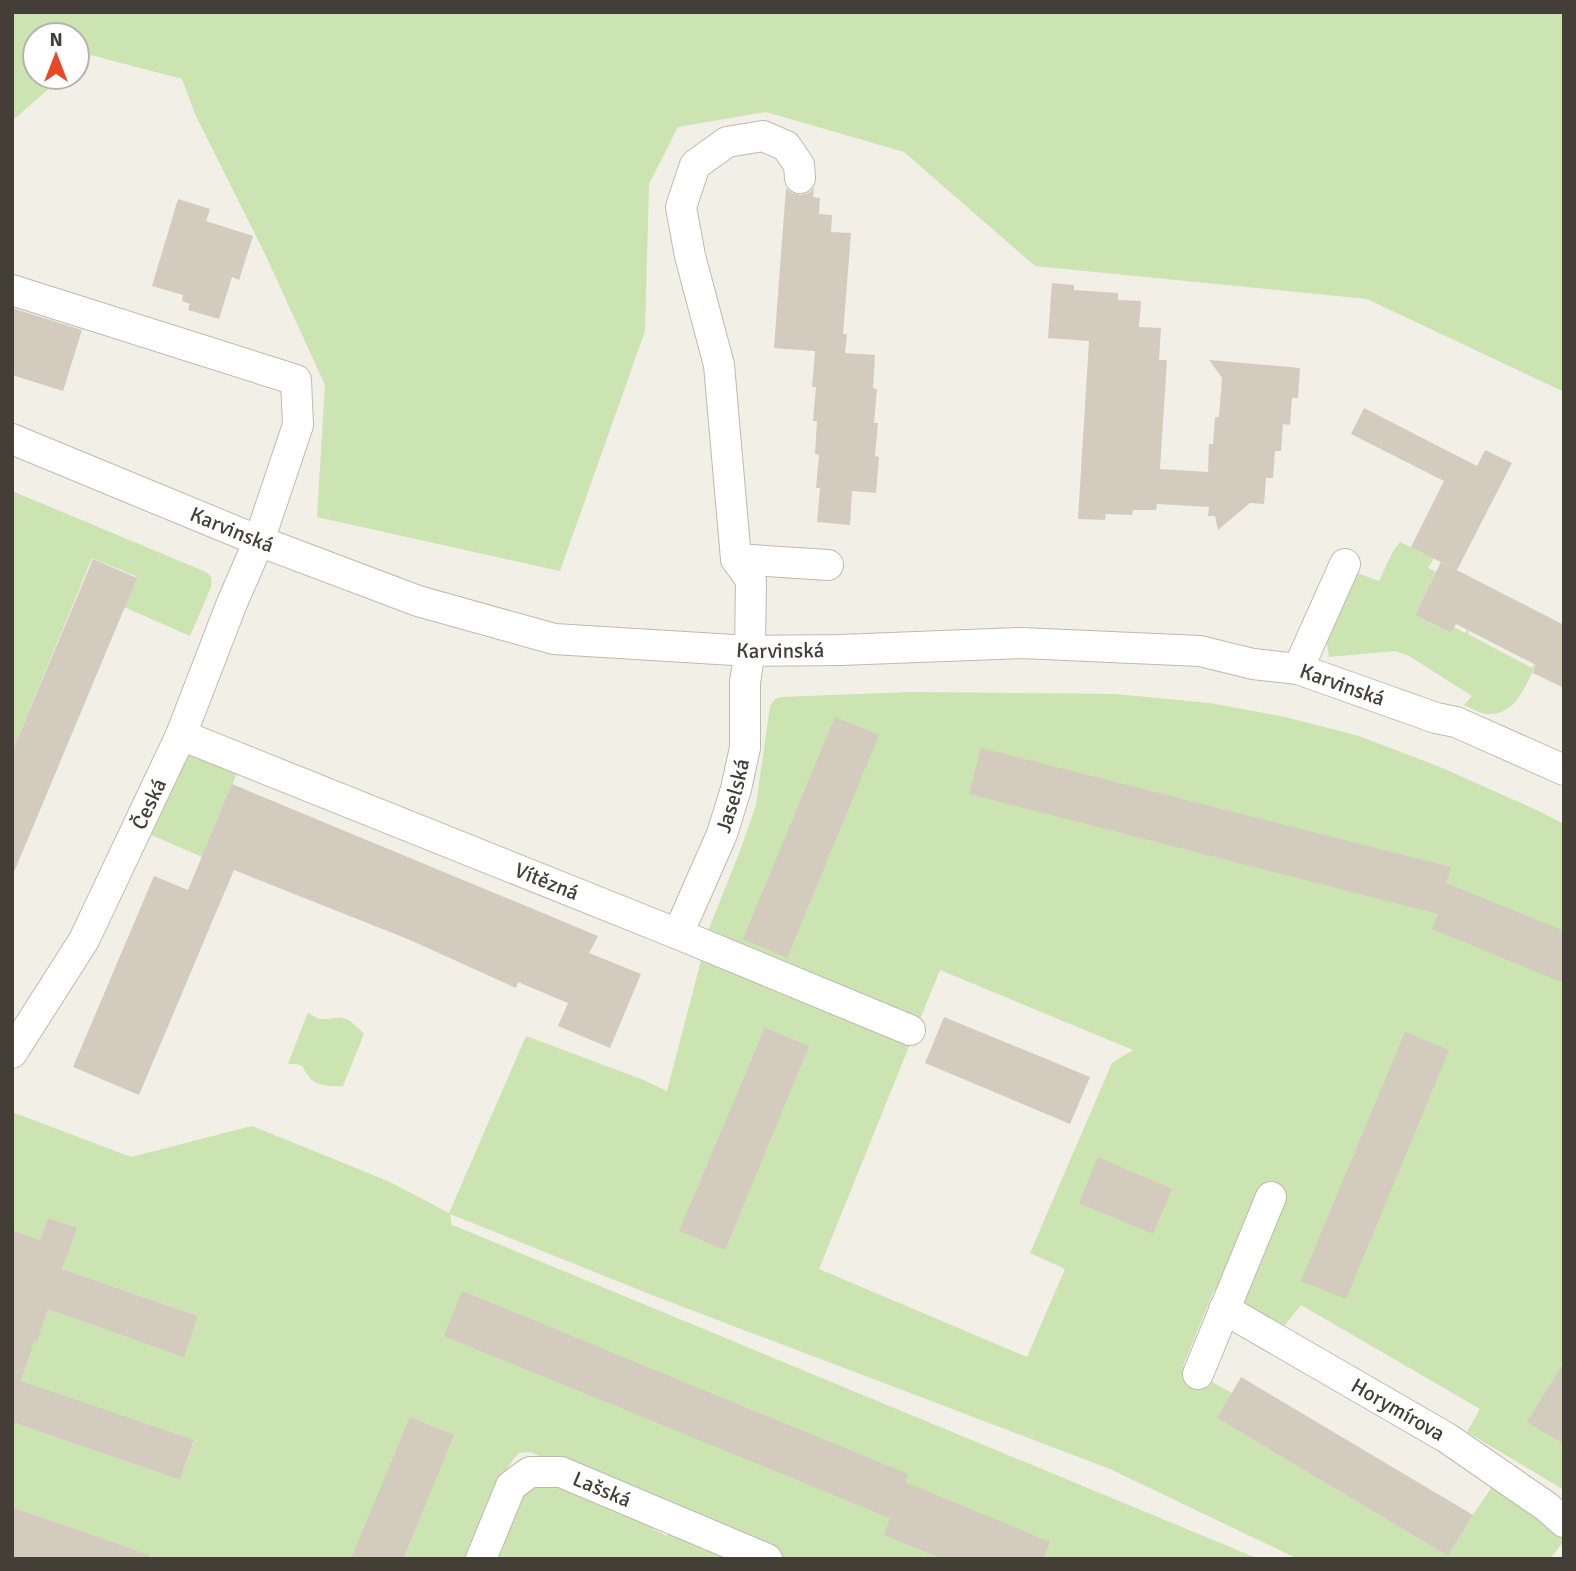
<svg xmlns="http://www.w3.org/2000/svg" width="1576" height="1571" font-family="Signika,sans-serif">
	<style>
		.green { fill: #cce3b2; fill-rule: evenodd }
		.building { fill: #d3cbbd }
		.lines { fill: none; stroke-linecap: round; stroke-linejoin: round }
		.minor-casing { stroke: #c0b9ad; stroke-width: 32 }
		.minor { stroke: #fff; stroke-width: 30 }
		.labels { text-anchor: middle; stroke-width: 5; stroke-linejoin: round; paint-order: stroke }
		.street-label { font-size: 21px; fill: #443f36; stroke: #fff }
	</style>
	<rect width="100%" height="100%" fill="#f2efe6"/>
	<g class="green">
		<path d="M 12,12 L 1564,12 L 1564,392 L 1367,299 L 1035,266 L 904,152 L 766,112 L 678,127 L 649,184 L 645,331 L 560,571 L 317,517 L 325,385 L 265,254 L 195,114 L 182,79 L 87,54 L 77,63 L 77,35 L 35,35 L 35,77 L 62,77 L 12,121 Z"/>
		<path d="M 12,491 L 206,572 C 212,576 212,580 211,587 L 190,636 L 124,607 L 136,576 L 92,558 L 12,752 Z"/>
		<path d="M 1400,542 L 1434,558 L 1428,568 L 1436,572 L 1415,615 L 1450,633 L 1454,627 L 1465,633 L 1467,630 L 1469,631 L 1468,634 L 1532,668 L 1534,664 L 1536,665 C 1525,686 1515,717 1486,714 C 1479,713 1471,708 1464,705 L 1472,696 L 1409,656 L 1395,651 L 1329,657 L 1325,632 L 1354,572 L 1379,581 L 1393,551 Z"/>
		<path d="M 910,692 L 1115,694 L 1210,703 L 1285,717 L 1359,736 L 1440,767 L 1541,812 L 1564,824 L 1564,1490 L 1467,1432 L 1480,1409 L 1301,1305 L 1285,1325 L 1269,1322 L 1214,1290 L 1183,1366 L 1232,1393 L 1217,1418 L 1448,1556 L 1473,1515 L 1492,1487 L 1564,1536 L 1564,1541 L 1550,1559 L 1298,1559 L 1110,1469 L 657,1297 L 450,1214 L 452,1226 L 455,1226 L 1259,1559 L 785,1559 L 530,1452 L 519,1453 C 498,1473 482,1530 473,1559 L 151,1559 L 145,1554 L 12,1507 L 12,1422 L 180,1480 L 194,1441 L 21,1381 L 35,1340 L 37,1340 L 48,1309 L 184,1356 L 198,1316 L 62,1269 L 76,1229 L 48,1218 L 40,1240 L 12,1230 L 12,1112 L 131,1157 L 252,1126 L 388,1181 L 449,1213 L 526,1036 L 641,1079 L 667,1091 L 710,926 L 740,851 L 756,805 L 770,706 L 775,699 L 781,697 ZM 940,970 L 1133,1050 L 1112,1063 L 1030,1253 L 1065,1269 L 1027,1357 L 819,1269 Z"/>
		<path d="M 185,742 L 242,761 L 202,857 L 140,830 Z"/>
		<path d="M 308,1012 C 325,1026 330,1014 346,1019 C 353,1022 359,1029 364,1034 L 343,1086 C 332,1087 317,1086 310,1078 C 300,1066 307,1064 288,1064 Z"/>
		<path d="M 552,1481 L 655,1521 L 653,1529 L 667,1536 L 672,1527 L 746,1559 L 490,1559 L 519,1496 L 533,1487 Z"/>
	</g>
	<g class="building">
		<path d="M 786,188 L 792,193 L 801,195 L 809,193 L 814,188 L 813,197 L 820,198 L 819,214 L 832,215 L 831,232 L 851,233 L 843,334 L 847,334 L 845,353 L 875,355 L 873,388 L 877,389 L 874,423 L 878,423 L 875,456 L 879,457 L 876,493 L 852,491 L 850,525 L 817,522 L 820,488 L 816,488 L 819,455 L 815,454 L 817,421 L 813,421 L 816,387 L 812,387 L 815,351 L 774,348 Z"/>
		<path d="M 178,199 L 210,209 L 206,221 L 253,236 L 239,280 L 232,277 L 219,319 L 188,310 L 190,304 L 182,301 L 183,295 L 152,286 Z"/>
		<path d="M 1052,283 L 1074,285 L 1074,290 L 1118,293 L 1118,300 L 1141,301 L 1139,327 L 1161,328 L 1159,360 L 1167,360 L 1160,469 L 1208,472 L 1209,444 L 1213,444 L 1215,417 L 1219,417 L 1222,378 L 1209,360 L 1300,368 L 1298,398 L 1292,398 L 1290,425 L 1283,424 L 1281,451 L 1275,451 L 1273,478 L 1266,478 L 1264,504 L 1250,503 L 1218,530 L 1215,516 L 1208,516 L 1209,507 L 1157,504 L 1156,510 L 1133,510 L 1132,515 L 1106,514 L 1105,520 L 1078,519 L 1089,341 L 1048,338 Z"/>
		<path d="M 12,308 L 82,330 L 63,391 L 12,375 Z"/>
		<path d="M 1364,408 L 1477,466 L 1485,450 L 1512,463 L 1457,570 L 1411,547 L 1444,481 L 1351,434 Z"/>
		<path d="M 93,559 L 137,578 L 12,877 L 12,752 Z"/>
		<path d="M 1441,562 L 1564,625 L 1564,688 L 1533,673 L 1536,665 L 1456,624 L 1451,633 L 1415,615 Z"/>
		<path d="M 835,717 L 879,735 L 787,958 L 743,939 Z"/>
		<path d="M 981,748 L 1451,867 L 1446,883 L 1564,931 L 1564,983 L 1432,929 L 1438,914 L 969,794 Z"/>
		<path d="M 232,784 L 598,936 L 589,953 L 641,974 L 610,1048 L 558,1026 L 568,1003 L 518,982 L 516,988 L 410,940 L 234,870 L 139,1095 L 73,1067 L 154,876 L 188,890 Z"/>
		<path d="M 944,1017 L 1090,1077 L 1070,1124 L 925,1063 Z"/>
		<path d="M 765,1028 L 809,1046 L 725,1250 L 679,1231 Z"/>
		<path d="M 1405,1032 L 1449,1050 L 1346,1299 L 1301,1281 Z"/>
		<path d="M 1098,1157 L 1172,1189 L 1153,1234 L 1079,1203 Z"/>
		<path d="M 48,1218 L 77,1228 L 62,1269 L 198,1316 L 184,1357 L 48,1309 L 37,1341 L 35,1340 L 21,1381 L 194,1440 L 180,1480 L 12,1422 L 12,1230 L 40,1240 Z"/>
		<path d="M 462,1291 L 908,1474 L 905,1482 L 1050,1542 L 1043,1559 L 943,1559 L 884,1535 L 890,1518 L 444,1336 Z"/>
		<path d="M 1564,1362 L 1564,1444 L 1527,1422 Z"/>
		<path d="M 1241,1377 L 1473,1515 L 1448,1556 L 1217,1418 Z"/>
		<path d="M 410,1417 L 454,1435 L 403,1559 L 351,1559 Z"/>
		<path d="M 12,1507 L 149,1555 L 149,1559 L 12,1559 Z"/>
	</g>
	<g class="lines">
		<g class="minor-casing">
			<g id="minor">
				<path d="M 12,290 L 296,380 L 298,425 L 259,541 L 232,603 L 181,735 L 84,940 L 12,1053"/>
				<path id="s1" d="M 12,439 L 259,541 L 418,601 L 554,639 L 750,651 L 840,650 L 1021,643 L 1200,651 L 1253,664 L 1298,669 L 1436,718 L 1456,722 L 1564,770"/>
				<path d="M 736,559 L 828,565"/>
				<path d="M 1298,669 L 1345,564"/>
				<path id="s2" d="M 181,735 L 678,934 L 910,1030"/>
				<path id="s3" d="M 678,934 L 722,834 L 736,789 L 745,748 L 745,682 L 750,651 L 751,580 L 736,559 L 719,365 L 690,256 L 681,207 L 695,165 L 727,142 L 763,136 L 786,146 L 799,165 L 800,178"/>
				<path id="s4" d="M 1224,1309 L 1447,1438 L 1547,1507 L 1564,1522"/>
				<path d="M 1198,1374 L 1271,1197"/>
				<path id="s5" d="M 481,1559 L 511,1486 L 530,1472 L 561,1472 L 767,1559"/>
			</g>
		</g>
		<use href="#minor" class="minor"/>
	</g>
	<g class="labels">
		<g class="street-label">
			<text dy="7" stroke="none"><textPath href="#s1" startOffset="238">Karvinská</textPath></text>
			<text dy="7" stroke="none"><textPath href="#s1" startOffset="805">Karvinská</textPath></text>
			<text dy="7" stroke="none"><textPath href="#s1" startOffset="1372">Karvinská</textPath></text>
			<text dy="7" stroke="none"><textPath href="#s3" startOffset="149">Jaselská</textPath></text>
			<text transform="translate(149 804) rotate(-65)" y="7">Česká</text>
			<text dy="7" stroke="none"><textPath href="#s2" startOffset="394">Vítězná</textPath></text>
			<text dy="7" stroke="none"><textPath href="#s4" startOffset="201">Horymírova</textPath></text>
			<text dy="7" stroke="none"><textPath href="#s5" startOffset="178">Lašská</textPath></text>
		</g>
	</g>
	<rect width="1576" height="1571" fill="none" stroke="#443f36" stroke-width="28"/>
	<g transform="translate(56 56)"><circle r="33" fill="#ffffff" stroke="#b4b2af" stroke-width="2"/>
	<path d="M0-5L12 26L0 18L-12 26Z" fill="#ea4825"/>
	<text y="-10" font-size="19" font-weight="bold" text-anchor="middle" fill="#443f36">N</text>
	</g>
</svg>
